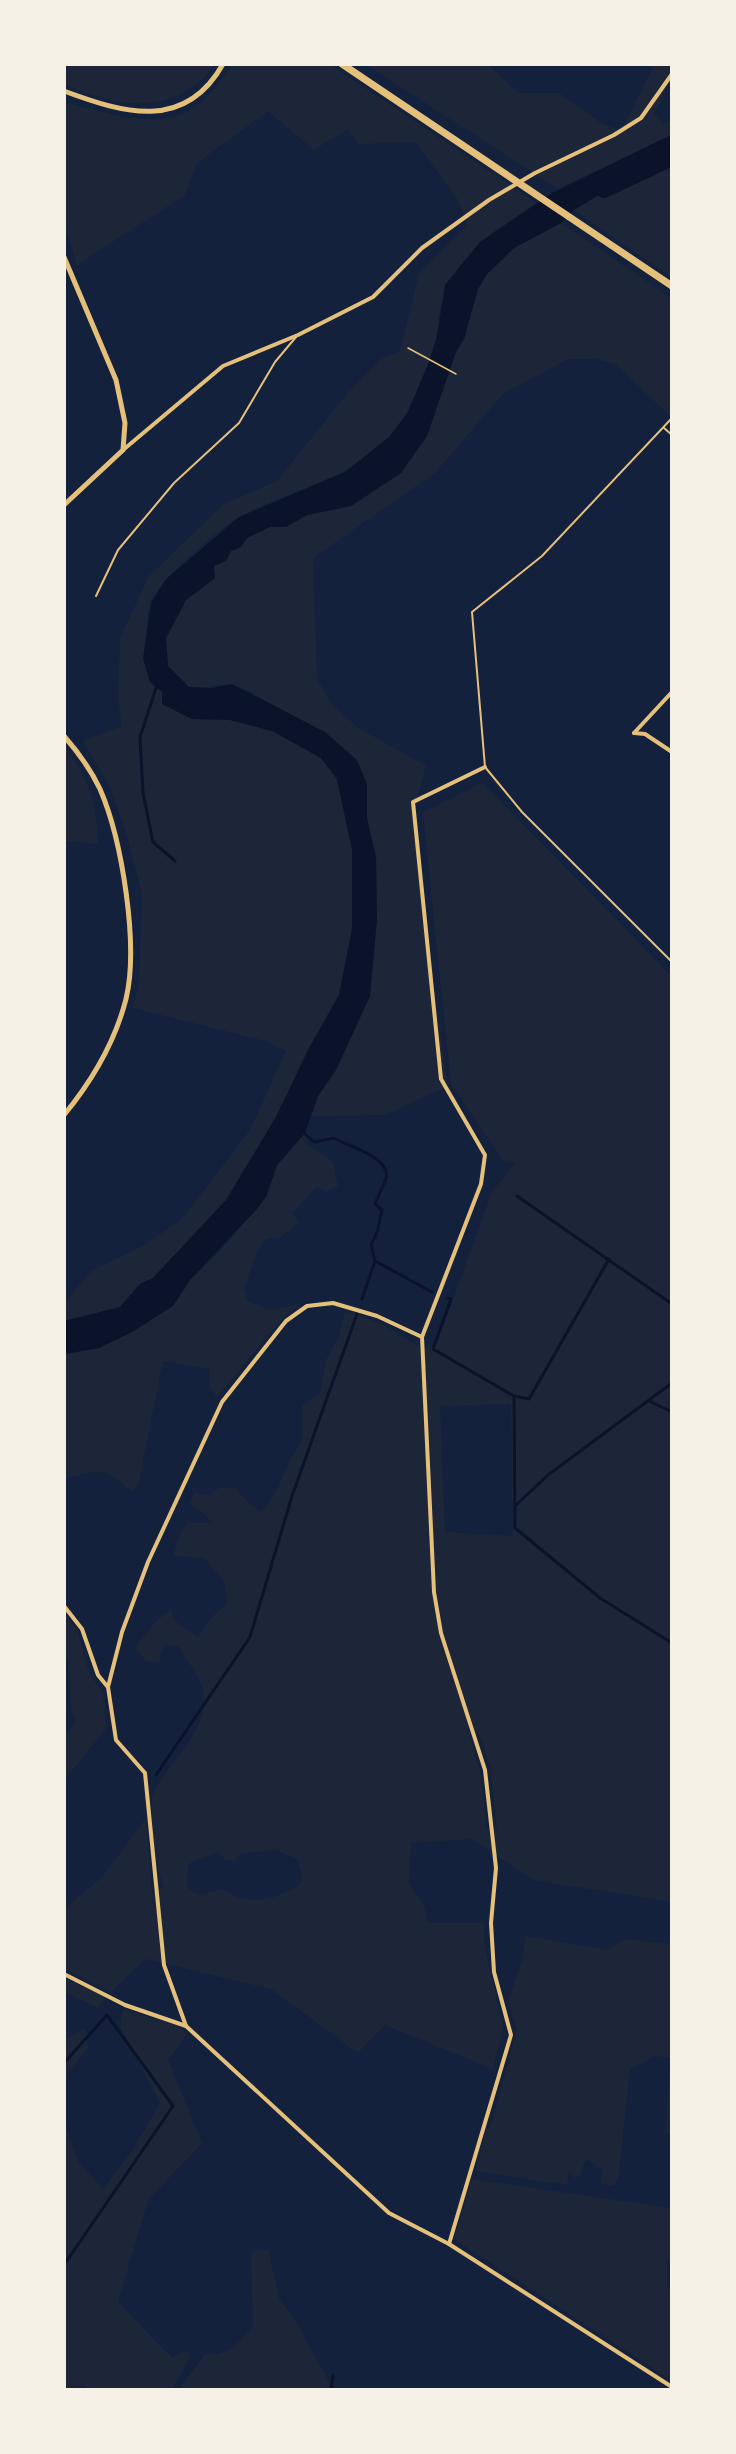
<svg xmlns="http://www.w3.org/2000/svg" width="736" height="2454" font-family="'Sofia Sans Condensed',sans-serif">
	<style>
		.green { fill: #1d2539; fill-rule: evenodd }
		.water { fill: #0b132b }
		.lines { fill: none; stroke-linecap: round; stroke-linejoin: round }
		.stream { stroke: #0b132b; stroke-width: 3 }
		.river { stroke: #0b132b; stroke-width: 16 }
		.path { stroke: #e5c07b; stroke-width: 1.5 }
		.service { stroke: #e5c07b; stroke-width: 2 }
		.minor { stroke: #e5c07b; stroke-width: 4 }
		.tertiary { stroke: #e5c07b; stroke-width: 5 }
		.trunk { stroke: #e5c07b; stroke-width: 7 }
	</style>
	<rect width="100%" height="100%" fill="#14213d"/>
	<g class="green">
		<path d="M 65,64 L 215,64 L 215,65 C 174,117 120,108 65,85 Z"/>
		<path d="M 232,65 L 331,65 L 537,203 C 496,228 453,257 441,306 C 438,316 439,327 436,337 C 428,371 413,409 390,435 C 351,481 290,488 240,517 C 218,529 158,581 150,604 C 147,614 147,626 146,636 C 143,659 144,676 162,692 L 163,704 L 192,719 L 230,720 L 272,731 L 321,758 L 337,779 L 352,850 L 352,929 L 339,995 L 309,1048 L 276,1117 L 226,1200 L 153,1278 L 140,1284 L 120,1307 L 65,1321 L 65,1302 L 91,1271 L 143,1246 L 182,1219 L 250,1130 L 286,1051 L 269,1042 L 133,1008 L 139,983 L 142,894 L 127,836 L 110,787 L 83,741 L 122,726 L 118,699 L 120,638 L 149,576 L 224,504 L 277,481 L 346,395 L 381,359 L 400,351 L 419,273 L 468,225 L 458,200 L 416,142 L 359,144 L 348,129 L 314,150 L 268,111 L 197,163 L 185,195 L 77,265 L 65,224 L 64,102 C 107,113 165,135 203,101 C 214,91 223,76 232,65 Z"/>
		<path d="M 367,65 L 488,65 L 518,93 L 559,93 L 604,125 L 622,130 L 654,65 L 671,65 L 671,79 L 654,114 L 664,124 L 671,120 L 671,135 L 558,189 Z"/>
		<path d="M 671,161 L 671,277 L 574,210 L 625,179 Z"/>
		<path d="M 561,223 L 671,298 L 671,417 L 615,364 L 596,359 L 568,359 L 503,394 L 435,473 L 313,558 L 317,678 L 330,702 L 357,727 L 426,766 L 414,810 L 414,826 L 447,1086 L 385,1115 L 311,1116 L 318,1096 L 336,1070 L 370,996 L 377,919 L 376,857 L 367,818 L 366,784 C 341,763 259,686 231,685 C 221,684 203,688 190,688 L 168,666 L 166,638 L 186,600 L 208,584 L 214,566 L 226,561 L 231,551 L 241,547 L 247,538 L 270,527 L 286,527 L 307,515 L 351,506 L 401,473 L 427,436 L 456,352 L 464,339 L 478,289 L 487,274 L 514,248 Z"/>
		<path d="M 64,746 C 89,776 97,807 98,844 L 65,841 Z"/>
		<path d="M 483,783 L 671,976 L 671,1902 L 533,1880 L 472,1839 L 411,1843 L 409,1884 L 424,1905 L 428,1923 L 484,1923 L 484,1943 L 503,2026 L 493,2069 L 385,2025 L 358,2053 L 271,1989 L 145,1959 L 111,1992 L 65,1969 L 64,1909 L 102,1877 L 146,1818 L 152,1893 L 164,1887 C 157,1871 146,1807 154,1792 C 169,1762 208,1731 204,1695 C 202,1678 186,1660 178,1646 L 165,1644 L 159,1662 L 146,1661 L 135,1647 L 157,1620 L 171,1610 L 175,1621 L 198,1637 L 214,1615 L 228,1603 L 224,1582 L 204,1558 L 173,1556 L 181,1531 L 188,1523 L 212,1523 L 206,1515 L 190,1504 L 194,1492 L 209,1495 L 219,1488 L 235,1487 L 250,1505 L 262,1511 L 278,1488 L 289,1462 L 302,1441 L 302,1406 L 320,1393 L 326,1360 L 339,1336 L 345,1311 L 382,1324 L 421,1348 L 436,1346 L 492,1192 L 515,1163 L 504,1162 L 451,1084 L 423,813 ZM 511,1404 L 513,1536 L 445,1532 L 440,1406 ZM 467,1725 L 480,1735 L 490,1766 L 497,1829 L 487,1829 L 480,1771 ZM 276,1850 L 297,1859 C 299,1865 304,1877 301,1883 C 300,1886 293,1889 290,1890 C 267,1902 244,1905 223,1889 L 198,1895 L 187,1887 L 188,1865 C 197,1857 206,1859 216,1851 L 226,1860 L 235,1861 L 241,1853 Z"/>
		<path d="M 305,1133 L 306,1143 L 333,1162 L 338,1186 L 327,1191 L 316,1187 L 292,1213 L 299,1222 L 281,1237 L 266,1239 L 257,1252 L 244,1289 L 248,1301 L 269,1310 L 301,1304 L 283,1318 L 217,1397 L 209,1385 L 210,1369 L 163,1361 L 138,1486 L 132,1492 C 103,1466 102,1470 65,1478 L 64,1354 L 99,1348 L 132,1332 L 173,1306 L 190,1280 L 222,1249 L 266,1197 L 277,1165 Z"/>
		<path d="M 65,1613 L 78,1632 L 89,1673 L 103,1693 L 106,1729 L 65,1779 L 65,1736 L 76,1722 L 71,1708 L 69,1662 L 65,1655 Z"/>
		<path d="M 671,1927 L 671,2058 L 655,2056 L 630,2069 L 618,2180 L 612,2186 L 600,2183 L 603,2170 L 589,2160 L 585,2161 L 580,2176 L 575,2178 L 569,2172 L 567,2185 L 475,2171 L 487,2127 L 490,2129 L 517,2029 L 508,2001 L 522,1959 L 526,1936 L 609,1950 L 624,1939 L 669,1944 Z"/>
		<path d="M 65,1978 L 106,1997 L 98,2008 L 65,1992 Z"/>
		<path d="M 123,2010 L 176,2025 L 187,2034 L 168,2060 L 202,2143 L 148,2200 L 118,2302 L 172,2358 L 188,2351 L 190,2358 L 172,2389 L 87,2389 L 84,2385 L 65,2389 L 65,2122 L 77,2160 L 103,2189 L 132,2151 L 160,2103 L 120,2027 Z"/>
		<path d="M 85,2028 L 88,2048 L 65,2076 L 65,2039 Z"/>
		<path d="M 671,2058 L 672,2058 L 672,2134 L 669,2135 L 665,2133 Z"/>
		<path d="M 472,2179 L 671,2208 L 671,2259 L 667,2262 L 667,2288 L 671,2290 L 671,2380 L 454,2239 Z"/>
		<path d="M 268,2249 L 279,2298 L 296,2322 L 333,2389 L 179,2389 L 205,2354 C 228,2357 239,2342 253,2326 L 251,2252 Z"/>
	</g>
	<path class="water" d="M 671,135 L 671,161 L 625,179 L 574,210 L 561,223 L 514,248 L 487,274 L 478,289 L 464,339 L 456,352 L 427,436 L 401,473 L 351,506 L 307,515 L 286,527 L 270,527 L 247,538 L 241,547 L 231,551 L 226,561 L 214,566 L 215,578 L 186,600 L 166,638 L 168,666 L 189,687 L 211,688 L 232,684 L 325,732 L 357,760 L 367,784 L 367,818 L 376,857 L 377,919 L 370,996 L 336,1070 L 318,1096 L 305,1133 L 277,1165 L 266,1197 L 257,1209 L 190,1280 L 173,1306 L 132,1332 L 99,1348 L 65,1354 L 64,1321 L 120,1307 L 140,1284 L 153,1278 L 226,1200 L 276,1117 L 309,1048 L 339,995 L 352,929 L 352,850 L 337,779 L 321,758 L 272,731 L 230,720 L 192,719 L 162,704 L 162,692 L 150,682 L 143,659 L 151,603 L 166,579 L 239,517 L 345,472 L 389,437 L 407,414 L 429,362 L 437,336 L 445,285 L 480,242 L 552,193 Z"/>
	<g class="lines">
		<g class="stream">
			<path d="M 157,685 L 140,737 L 143,793 L 153,842 L 175,861"/>
			<path d="M 304,1133 L 314,1142 L 334,1138 C 349,1147 391,1157 386,1178 C 383,1187 378,1196 375,1204 L 382,1210 L 377,1233 L 371,1245 L 375,1261 L 432,1292"/>
			<path d="M 517,1196 L 672,1304"/>
			<path d="M 447,1298 L 451,1299 L 433,1349 L 514,1396 L 515,1528 L 600,1598 L 672,1643"/>
			<path d="M 362,1299 L 375,1261"/>
			<path d="M 514,1396 L 529,1399 L 609,1259"/>
			<path d="M 649,1401 L 672,1412"/>
			<path d="M 515,1506 L 548,1475 L 672,1383"/>
			<path d="M 156,1775 L 250,1637 L 292,1496 L 357,1314"/>
			<path d="M 64,2063 L 107,2015 L 173,2106 L 64,2265"/>
			<path d="M 331,2390 L 333,2375"/>
		</g>
		<path class="river" d="M 604,190 L 672,158"/>
		<path class="path" d="M 408,348 L 456,374"/>
		<g class="service">
			<path d="M 672,418 L 542,556 L 472,612 L 485,767 L 522,812 L 672,962"/>
			<path d="M 664,428 L 672,435"/>
			<path d="M 96,596 L 118,550 L 174,483 L 239,423 L 275,362 L 296,337"/>
		</g>
		<g class="minor">
			<path d="M 123,450 L 223,366 L 298,335 L 373,297 L 422,248 L 489,200 L 535,173 L 614,135 L 641,118 L 672,74"/>
			<path d="M 634,733 L 672,692"/>
			<path d="M 634,733 L 645,734 L 672,752"/>
			<path d="M 64,1606 L 82,1629 L 98,1675 L 107,1686"/>
			<path d="M 64,1974 L 125,2005 L 186,2026 L 389,2213 L 449,2244 L 672,2387"/>
			<path d="M 186,2026 L 164,1965 L 145,1773 L 116,1740 L 108,1687 L 122,1632 L 148,1562 L 222,1402 L 286,1321 L 307,1306 L 333,1303 L 377,1316 L 422,1337"/>
			<path d="M 449,2244 L 511,2035 L 494,1972 L 491,1923 L 496,1868 L 485,1770 L 441,1633 L 434,1592 L 422,1337 L 481,1184 L 485,1155 L 441,1079 L 413,802 L 485,767"/>
		</g>
		<g class="tertiary">
			<path d="M 64,91 C 123,113 185,132 223,64"/>
			<path d="M 64,257 L 116,380 L 125,423 L 123,450 L 64,505"/>
			<path d="M 64,736 C 78,752 91,770 100,789 C 122,840 139,945 126,999 C 115,1042 92,1081 64,1115"/>
		</g>
		<path class="trunk" d="M 342,64 L 672,286"/>
	</g>
	<rect width="736" height="2454" fill="none" stroke="#f6f1e7" stroke-width="132"/>
</svg>
